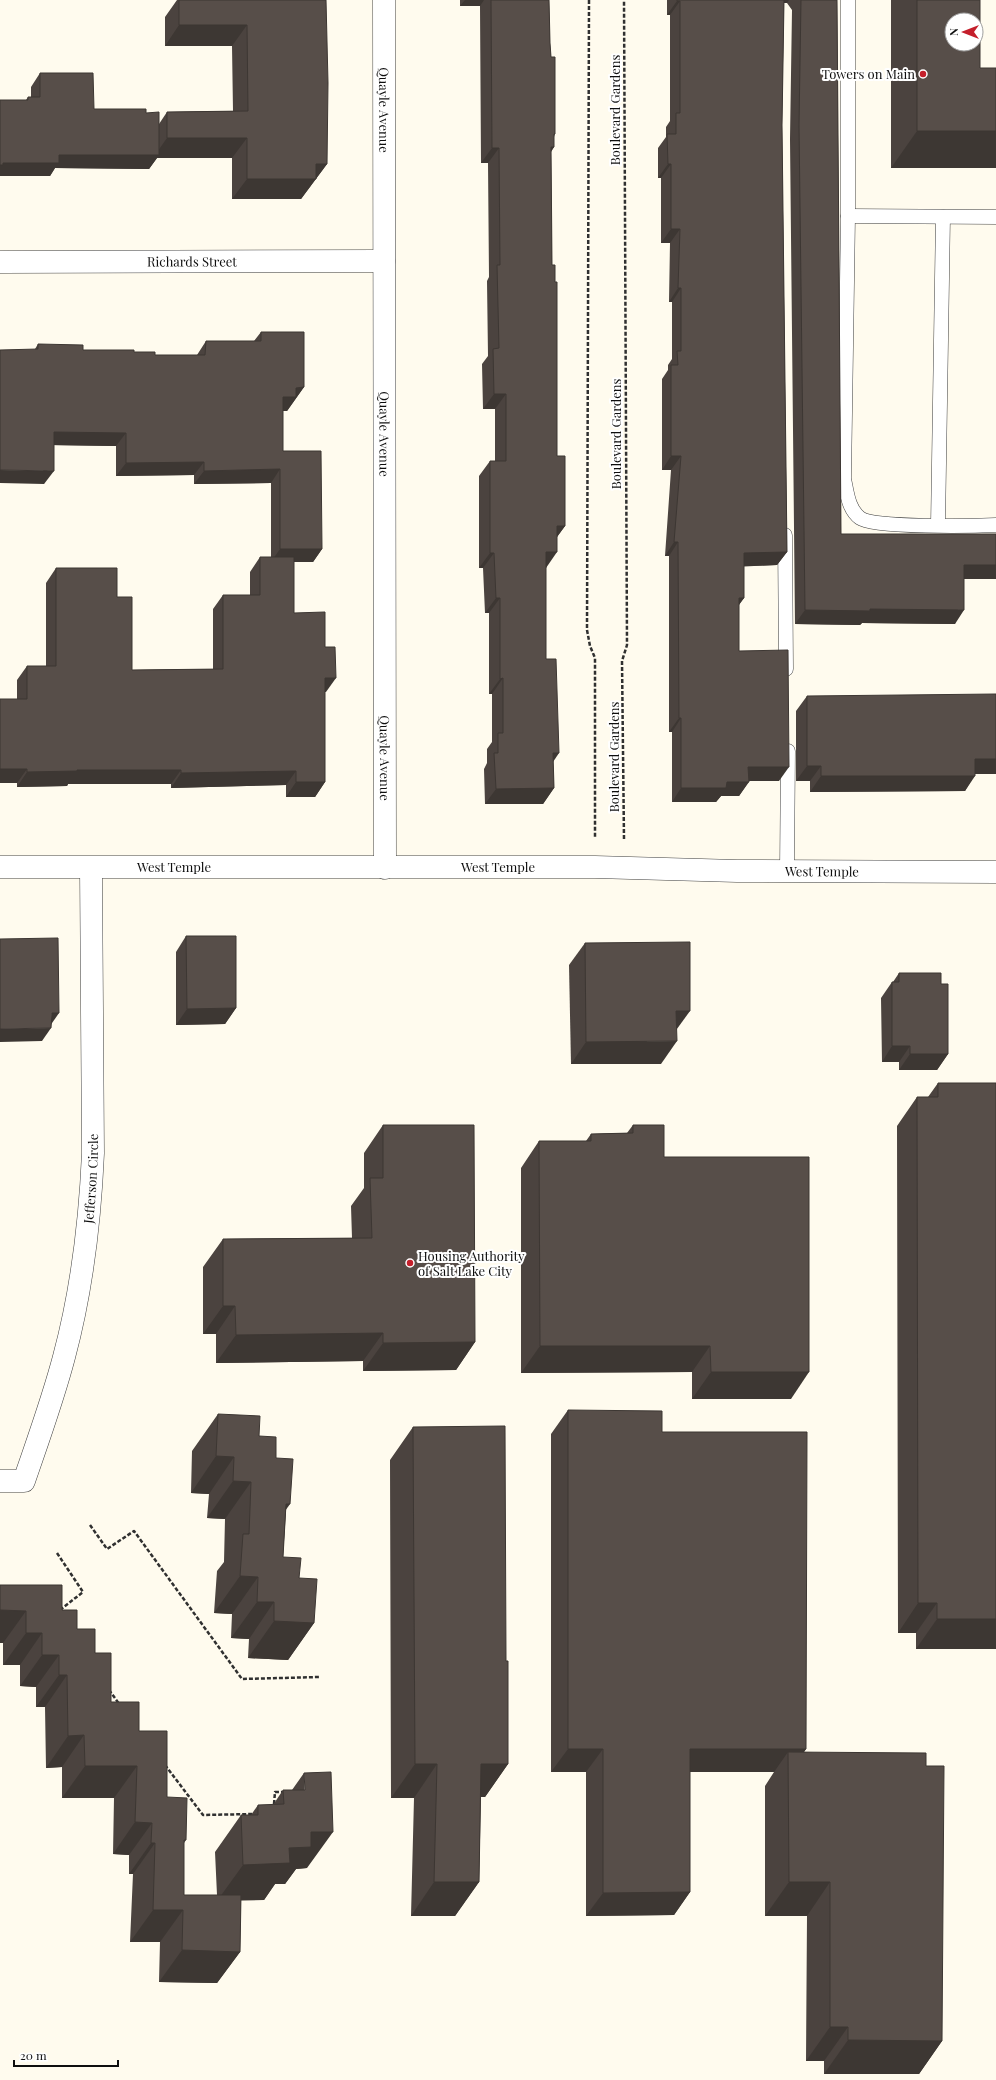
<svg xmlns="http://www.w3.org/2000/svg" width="996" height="2080" font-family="'Playfair Display',serif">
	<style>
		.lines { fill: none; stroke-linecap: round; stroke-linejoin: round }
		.lane-casing { stroke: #414141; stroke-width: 15 }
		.street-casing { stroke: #414141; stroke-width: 23 }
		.path { stroke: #303030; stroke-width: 2.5; stroke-dasharray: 4 2; stroke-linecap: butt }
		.lane { stroke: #fff; stroke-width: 14 }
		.street { stroke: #fff; stroke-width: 22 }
		.wall { fill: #4b433f }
		.shaded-wall { fill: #3d3733 }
		.building { fill: #574e49; stroke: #3d3733; fill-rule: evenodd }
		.poi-dot { fill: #c41f2b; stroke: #fff; stroke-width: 1.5 }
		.labels { text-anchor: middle; stroke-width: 4; stroke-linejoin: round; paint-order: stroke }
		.poi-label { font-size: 13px; fill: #0e0e0e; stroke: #fff; text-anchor: end }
		.street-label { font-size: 13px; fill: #0e0e0e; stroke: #fff }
	</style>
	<rect width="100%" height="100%" fill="#fffbee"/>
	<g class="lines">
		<g class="lane-casing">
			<g id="lane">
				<path d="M 848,0 L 848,216 L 844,479 C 847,492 848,509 860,518 C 873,528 974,526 996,525"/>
				<path d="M 848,216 L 996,217"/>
				<path d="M 938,525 L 943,217"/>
				<path d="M 785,535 L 786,669"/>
				<path d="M 787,871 L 788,751"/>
			</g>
		</g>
		<g class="street-casing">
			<g id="street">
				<path id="s1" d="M 384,0 L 385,868"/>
				<path id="s2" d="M 0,262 L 384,261"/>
				<path id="s3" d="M 0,867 L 595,867 L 737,871 L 996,872"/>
				<path id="s4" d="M 0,1481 L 24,1481 C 38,1440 53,1399 64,1357 C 82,1290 90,1222 93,1153 L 91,868"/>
			</g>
		</g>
		<g class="path">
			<path d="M 589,0 L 587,630 L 590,646 L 595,658 L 595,838"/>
			<path d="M 624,839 L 622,661 L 627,645 L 624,0"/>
			<path d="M 90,1525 L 107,1549 L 134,1531 L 242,1679 L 319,1677"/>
			<path d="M 57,1553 L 83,1592 L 60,1610"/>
			<path d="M 109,1690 L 120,1705"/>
			<path d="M 165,1765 L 203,1815 L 253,1814"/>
			<path d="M 274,1804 L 275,1792 L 285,1792"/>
		</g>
		<use href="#lane" class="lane"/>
		<use href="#street" class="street"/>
	</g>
	<g class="wall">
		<path d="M 177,0 L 326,0 L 327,164 L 301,199 L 232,199 L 232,158 L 157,158 L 149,169 L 55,168 L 50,176 L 0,176 L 26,100 L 28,97 L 31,97 L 31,87 L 40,73 L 94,109 L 146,113 L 159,124 L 167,112 L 233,111 L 232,46 L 165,46 L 165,17 Z"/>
		<path d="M 460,0 L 549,0 L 550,43 L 555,134 L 554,137 L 554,147 L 551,152 L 552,265 L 557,456 L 565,526 L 557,537 L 546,568 L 546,659 L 553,762 L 554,788 L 543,804 L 485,804 L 484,769 L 487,763 L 487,749 L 492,742 L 492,694 L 489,694 L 489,613 L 485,613 L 483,568 L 479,568 L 479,476 L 490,461 L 495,461 L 495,409 L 483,409 L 482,364 L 488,356 L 487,281 L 489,277 L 488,163 L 481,163 L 480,6 L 460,6 Z"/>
		<path d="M 667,0 L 837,0 L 841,534 L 996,579 L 964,579 L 955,624 L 862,623 L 860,625 L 795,624 L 790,139 L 792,10 L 787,3 L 784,3 L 782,125 L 787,552 L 777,565 L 744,566 L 744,598 L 739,605 L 739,651 L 779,781 L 749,781 L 739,796 L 721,796 L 716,802 L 672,802 L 672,732 L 669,732 L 669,556 L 665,556 L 671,470 L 662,470 L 662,379 L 668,370 L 668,365 L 672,359 L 672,302 L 669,302 L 670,243 L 661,243 L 661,178 L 658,178 L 658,148 L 666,137 L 666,127 L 670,121 L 670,15 L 667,15 Z"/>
		<path d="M 891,0 L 980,0 L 980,68 L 996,168 L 891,168 Z"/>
		<path d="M 261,332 L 304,387 L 287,411 L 283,411 L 283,451 L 322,549 L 313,562 L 294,562 L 294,613 L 325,647 L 326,692 L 325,692 L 325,782 L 315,797 L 286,797 L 286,785 L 171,788 L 171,784 L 68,784 L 67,786 L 17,787 L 17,680 L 27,666 L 46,666 L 46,583 L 56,568 L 117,597 L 132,670 L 213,669 L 213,609 L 223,595 L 250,595 L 250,572 L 260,557 L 271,557 L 271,483 L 194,484 L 194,475 L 116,476 L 116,446 L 54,445 L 44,484 L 35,349 L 38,344 L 83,350 L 134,352 L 155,355 L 197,355 L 206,341 L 254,341 Z"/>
		<path d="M 807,696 L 996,774 L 975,774 L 965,791 L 810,792 L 810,781 L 796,781 L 796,711 Z"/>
		<path d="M 186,936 L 236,1008 L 225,1024 L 176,1025 L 176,952 Z"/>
		<path d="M 585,943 L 661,1064 L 571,1064 L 569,965 Z"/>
		<path d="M 899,973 L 941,984 L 948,1054 L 937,1070 L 899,1070 L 899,1062 L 882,1062 L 881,998 L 892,982 L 893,982 Z"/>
		<path d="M 938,1083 L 996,1649 L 916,1649 L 916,1633 L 898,1633 L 897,1126 L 917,1097 L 928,1097 Z"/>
		<path d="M 383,1125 L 475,1342 L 456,1370 L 363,1371 L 363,1361 L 216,1363 L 216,1334 L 203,1334 L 203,1267 L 223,1239 L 352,1238 L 351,1206 L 364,1188 L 364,1153 Z"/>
		<path d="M 633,1125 L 664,1157 L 791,1399 L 692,1399 L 692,1372 L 521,1373 L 521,1168 L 539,1141 L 586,1141 L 591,1134 L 627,1133 Z"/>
		<path d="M 568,1410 L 662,1432 L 806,1749 L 804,1752 L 926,1766 L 942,2041 L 919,2074 L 824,2074 L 824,2061 L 806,2061 L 807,1916 L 765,1916 L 765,1786 L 774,1772 L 690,1772 L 690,1892 L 674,1915 L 586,1916 L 586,1772 L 551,1772 L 551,1434 Z"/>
		<path d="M 218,1414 L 259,1436 L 276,1458 L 286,1511 L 283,1557 L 299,1578 L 314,1623 L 288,1660 L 248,1658 L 249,1639 L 231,1638 L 232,1614 L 214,1613 L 217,1571 L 224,1562 L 225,1519 L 207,1518 L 209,1494 L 191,1493 L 192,1451 Z"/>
		<path d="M 413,1427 L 506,1661 L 508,1764 L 485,1797 L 481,1797 L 479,1882 L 455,1916 L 411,1916 L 414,1798 L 391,1798 L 390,1460 Z"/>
		<path d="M 0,1585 L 62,1610 L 95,1653 L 111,1702 L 139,1731 L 167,1797 L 186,1840 L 184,1843 L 184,1895 L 217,1895 L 215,1852 L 241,1815 L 251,1815 L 258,1805 L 273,1805 L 283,1790 L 292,1790 L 304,1773 L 307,1868 L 296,1869 L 285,1884 L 275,1884 L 264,1900 L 241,1900 L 240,1952 L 217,1983 L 159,1982 L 160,1942 L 130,1942 L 133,1874 L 129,1874 L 129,1855 L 113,1854 L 114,1798 L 62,1798 L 62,1767 L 46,1768 L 45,1707 L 36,1707 L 36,1687 L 20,1686 L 20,1665 L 3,1665 L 3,1643 Z"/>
	</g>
	<g class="shaded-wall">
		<path d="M 465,0 L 484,0 L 480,6 L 460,6 Z"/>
		<path d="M 781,0 L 789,0 L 787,3 L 779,3 Z"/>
		<path d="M 677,1 L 680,1 L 670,15 L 667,15 Z"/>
		<path d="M 179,25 L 247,25 L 232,46 L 165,46 Z"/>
		<path d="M 917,131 L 996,131 L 996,168 L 891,168 Z"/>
		<path d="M 167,138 L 247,138 L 232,158 L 157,158 L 149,169 L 55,168 L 50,176 L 0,176 L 0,165 L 3,163 L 59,155 L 155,155 Z"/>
		<path d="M 551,147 L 554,147 L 543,163 Z"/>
		<path d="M 492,148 L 499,148 L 488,163 L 481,163 Z"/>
		<path d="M 316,164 L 327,164 L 301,199 L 232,199 L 247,179 Z"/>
		<path d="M 668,164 L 671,164 L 661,178 L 658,178 Z"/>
		<path d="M 671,229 L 680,229 L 670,243 L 661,243 Z"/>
		<path d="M 678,288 L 681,288 L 672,302 L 669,302 Z"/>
		<path d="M 304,387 L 287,411 L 274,411 L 283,397 L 296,388 Z"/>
		<path d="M 494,394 L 506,394 L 495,409 L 483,409 Z"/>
		<path d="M 54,432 L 126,433 L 116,446 L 44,445 Z"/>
		<path d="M 671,456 L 681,456 L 671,470 L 662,470 Z"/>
		<path d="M 204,462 L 194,475 L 116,476 L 126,463 Z"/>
		<path d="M 280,469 L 271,483 L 194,484 L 204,471 Z"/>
		<path d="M 0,470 L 54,471 L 44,484 L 0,483 Z"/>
		<path d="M 557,526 L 565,526 L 554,541 Z"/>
		<path d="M 674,542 L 678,542 L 669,556 L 665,556 Z"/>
		<path d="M 280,549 L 322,549 L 313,562 L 271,562 Z"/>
		<path d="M 546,552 L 557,552 L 546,568 Z"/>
		<path d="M 787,552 L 777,565 L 734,567 L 744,553 Z"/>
		<path d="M 490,553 L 494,553 L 483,568 L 479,568 Z"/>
		<path d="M 964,565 L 996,565 L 996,579 L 955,579 Z"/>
		<path d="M 496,598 L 500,598 L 489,613 L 485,613 Z"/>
		<path d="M 739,598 L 744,598 L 734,611 Z"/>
		<path d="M 870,609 L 964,610 L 955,624 L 862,623 L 860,625 L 795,624 L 805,610 Z"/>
		<path d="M 325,678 L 336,678 L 326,692 L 315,692 Z"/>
		<path d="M 503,678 L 492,694 L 489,694 L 500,679 Z"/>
		<path d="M 679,718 L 681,718 L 672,732 L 669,732 Z"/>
		<path d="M 553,753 L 559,753 L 549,768 Z"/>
		<path d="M 975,759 L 996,759 L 996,774 L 965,774 Z"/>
		<path d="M 807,766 L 821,766 L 810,781 L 796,781 Z"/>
		<path d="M 748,767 L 789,767 L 779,781 L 739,781 Z"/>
		<path d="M 0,769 L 27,769 L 17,783 L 0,783 Z"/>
		<path d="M 77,770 L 181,770 L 171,784 L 68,784 L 67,786 L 17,787 L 27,772 Z"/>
		<path d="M 296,771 L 286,785 L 171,788 L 181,773 Z"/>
		<path d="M 821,776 L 975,776 L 965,791 L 810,792 Z"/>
		<path d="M 296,782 L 325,782 L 315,797 L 286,797 Z"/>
		<path d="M 727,782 L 749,782 L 739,796 L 721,796 L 716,802 L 672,802 L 681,788 Z"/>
		<path d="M 554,788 L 543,804 L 485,804 L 496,789 Z"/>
		<path d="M 236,1008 L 225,1024 L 176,1025 L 187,1009 Z"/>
		<path d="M 676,1011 L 690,1011 L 674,1033 Z"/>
		<path d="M 52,1013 L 59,1013 L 50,1026 Z"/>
		<path d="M 51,1028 L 42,1041 L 0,1042 L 0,1029 Z"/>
		<path d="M 677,1041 L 661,1064 L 571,1064 L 586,1042 Z"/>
		<path d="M 892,1046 L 910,1046 L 899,1062 L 882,1062 Z"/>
		<path d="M 910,1054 L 948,1054 L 937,1070 L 899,1070 Z"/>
		<path d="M 223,1306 L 235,1306 L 216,1334 L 203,1334 Z"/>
		<path d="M 383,1333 L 363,1361 L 216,1363 L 236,1335 Z"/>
		<path d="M 475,1342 L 456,1370 L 363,1371 L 383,1343 Z"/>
		<path d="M 540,1346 L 710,1346 L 692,1372 L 521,1373 Z"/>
		<path d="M 711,1372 L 809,1372 L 791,1399 L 692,1399 Z"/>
		<path d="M 216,1456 L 234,1457 L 209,1494 L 191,1493 Z"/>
		<path d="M 233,1481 L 251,1482 L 225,1519 L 207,1518 Z"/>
		<path d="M 286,1504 L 290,1504 L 264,1541 Z"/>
		<path d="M 240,1576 L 258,1577 L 232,1614 L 214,1613 Z"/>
		<path d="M 257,1602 L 274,1602 L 249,1639 L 231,1638 Z"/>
		<path d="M 918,1603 L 937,1603 L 916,1633 L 898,1633 Z"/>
		<path d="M 0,1610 L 26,1611 L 3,1643 L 0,1643 Z"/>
		<path d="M 937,1619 L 996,1619 L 996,1649 L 916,1649 Z"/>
		<path d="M 274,1621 L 314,1623 L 288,1660 L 248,1658 Z"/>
		<path d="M 26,1633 L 42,1633 L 20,1665 L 3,1665 Z"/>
		<path d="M 42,1655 L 59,1655 L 36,1687 L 20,1686 Z"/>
		<path d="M 59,1675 L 67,1675 L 45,1707 L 36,1707 Z"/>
		<path d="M 84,1735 L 62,1767 L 46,1768 L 68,1736 Z"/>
		<path d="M 568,1749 L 603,1749 L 586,1772 L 551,1772 Z"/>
		<path d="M 690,1749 L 806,1749 L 790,1772 L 788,1752 L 774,1772 L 674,1772 Z"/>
		<path d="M 415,1764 L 437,1764 L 414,1798 L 391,1798 Z"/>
		<path d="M 481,1764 L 508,1764 L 485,1797 L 458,1797 Z"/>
		<path d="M 85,1766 L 137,1766 L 114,1798 L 62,1798 Z"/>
		<path d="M 135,1822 L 152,1823 L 129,1855 L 113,1854 Z"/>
		<path d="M 311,1832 L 333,1832 L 307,1868 L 296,1869 L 285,1884 L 275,1884 L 264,1900 L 217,1901 L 243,1865 Z"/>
		<path d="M 151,1843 L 155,1843 L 133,1874 L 129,1874 Z"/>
		<path d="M 434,1882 L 479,1882 L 455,1916 L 411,1916 Z"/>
		<path d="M 789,1882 L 830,1882 L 807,1916 L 765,1916 Z"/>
		<path d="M 690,1892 L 674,1915 L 586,1916 L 603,1893 Z"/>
		<path d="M 153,1910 L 183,1910 L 160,1942 L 130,1942 Z"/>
		<path d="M 182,1950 L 240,1952 L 217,1983 L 159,1982 Z"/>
		<path d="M 830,2027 L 848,2027 L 824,2061 L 806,2061 Z"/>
		<path d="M 848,2040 L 942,2041 L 919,2074 L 824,2074 Z"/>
	</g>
	<g class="building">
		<path d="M 179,0 L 326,0 L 328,83 L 327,164 L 316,164 L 316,179 L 247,179 L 247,138 L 167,138 L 167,112 L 248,111 L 247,25 L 179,25 Z"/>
		<path d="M 491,0 L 549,0 L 550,43 L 551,57 L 555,57 L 555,134 L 554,134 L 554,147 L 551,147 L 552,265 L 555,265 L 555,282 L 557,282 L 557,456 L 565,456 L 565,526 L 557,526 L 557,552 L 546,552 L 546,659 L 556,659 L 559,753 L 553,753 L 554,788 L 496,789 L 494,753 L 498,753 L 498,733 L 503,733 L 503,678 L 500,679 L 500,598 L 496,598 L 494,553 L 490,553 L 490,461 L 506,461 L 506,394 L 494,394 L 493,349 L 499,348 L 497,265 L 500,265 L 499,148 L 492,148 Z"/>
		<path d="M 677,0 L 784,0 L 782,125 L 787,552 L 744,553 L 744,598 L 739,598 L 739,651 L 788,650 L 789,767 L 748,767 L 749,782 L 727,782 L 726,788 L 681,788 L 681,718 L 679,718 L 678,542 L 674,542 L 681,456 L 671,456 L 671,365 L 678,365 L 677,351 L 681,351 L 681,288 L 678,288 L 680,229 L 671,229 L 671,164 L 668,164 L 667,134 L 676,134 L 676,113 L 680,113 L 680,1 L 677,1 Z"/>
		<path d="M 801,0 L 837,0 L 841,534 L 996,534 L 996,565 L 964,565 L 964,610 L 870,609 L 870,611 L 805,610 L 799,125 Z"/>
		<path d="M 917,0 L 980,0 L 980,68 L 996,68 L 996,131 L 917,131 ZM 952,20 L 976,20 L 976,44 L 952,44 Z"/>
		<path d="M 40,73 L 93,73 L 94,109 L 146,109 L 146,113 L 159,112 L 159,155 L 59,155 L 59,163 L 3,163 L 3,165 L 0,165 L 0,100 L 28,100 L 28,97 L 40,97 Z"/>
		<path d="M 261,332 L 304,332 L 304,387 L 296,388 L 296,397 L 283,397 L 283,451 L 321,451 L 322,549 L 280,549 L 280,469 L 204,471 L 204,462 L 126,463 L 126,433 L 54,432 L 54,471 L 0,470 L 0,350 L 38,349 L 38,344 L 83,345 L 83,350 L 134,350 L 134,352 L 155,352 L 155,355 L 205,355 L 206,341 L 261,341 Z"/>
		<path d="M 260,557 L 294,557 L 294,613 L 325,612 L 325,647 L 335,647 L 336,678 L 325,678 L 325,782 L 296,782 L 296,771 L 181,773 L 181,770 L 77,770 L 77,771 L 27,772 L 27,769 L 0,769 L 0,699 L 27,699 L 27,666 L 56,666 L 56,568 L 117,568 L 117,597 L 132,597 L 132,670 L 223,669 L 223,595 L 260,595 Z"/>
		<path d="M 996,694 L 996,759 L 975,759 L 975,776 L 821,776 L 821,766 L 807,766 L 807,696 Z"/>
		<path d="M 186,936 L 236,936 L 236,1008 L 187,1009 Z"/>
		<path d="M 58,938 L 59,1013 L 52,1013 L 51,1028 L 0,1029 L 0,939 Z"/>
		<path d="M 690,942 L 690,1011 L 676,1011 L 677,1041 L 586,1042 L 585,943 Z"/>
		<path d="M 899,973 L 941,973 L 941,984 L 948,984 L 948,1054 L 910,1054 L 910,1046 L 892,1046 L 892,982 L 899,982 Z"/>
		<path d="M 938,1083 L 996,1083 L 996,1619 L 937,1619 L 937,1603 L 918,1603 L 917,1097 L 938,1097 Z"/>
		<path d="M 383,1125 L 474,1125 L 475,1342 L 383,1343 L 383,1333 L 236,1335 L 235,1306 L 223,1306 L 223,1239 L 372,1238 L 370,1178 L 383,1178 Z"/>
		<path d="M 633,1125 L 664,1125 L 664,1157 L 809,1157 L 809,1372 L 711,1372 L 710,1346 L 540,1346 L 539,1141 L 591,1141 L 591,1134 L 633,1133 Z"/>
		<path d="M 568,1410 L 662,1411 L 662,1432 L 807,1432 L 806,1749 L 690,1749 L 690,1892 L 603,1893 L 603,1749 L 568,1749 Z"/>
		<path d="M 218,1414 L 260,1416 L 259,1436 L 276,1437 L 276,1458 L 293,1459 L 290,1504 L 286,1504 L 283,1557 L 301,1558 L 299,1578 L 317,1579 L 314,1623 L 274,1621 L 274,1602 L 257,1602 L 258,1577 L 240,1576 L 243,1534 L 249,1534 L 251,1482 L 233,1481 L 234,1457 L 216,1456 Z"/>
		<path d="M 505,1426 L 506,1661 L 508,1661 L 508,1764 L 481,1764 L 479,1882 L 434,1882 L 437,1764 L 415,1764 L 413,1427 Z"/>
		<path d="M 0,1585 L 62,1585 L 62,1610 L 77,1610 L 77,1629 L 95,1629 L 95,1653 L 111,1653 L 111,1702 L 139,1702 L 139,1731 L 167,1731 L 167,1797 L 187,1798 L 186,1840 L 184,1840 L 184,1895 L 241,1895 L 240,1952 L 182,1950 L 183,1910 L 153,1910 L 155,1843 L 151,1843 L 152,1823 L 135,1822 L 137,1766 L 85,1766 L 84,1735 L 68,1736 L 67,1675 L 59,1675 L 59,1655 L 42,1655 L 42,1633 L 26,1633 L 26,1611 L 0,1610 Z"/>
		<path d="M 788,1752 L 926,1753 L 926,1766 L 944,1766 L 942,2041 L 848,2040 L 848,2027 L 830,2027 L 830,1882 L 789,1882 Z"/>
		<path d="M 331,1772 L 333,1832 L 311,1832 L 311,1847 L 289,1848 L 290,1863 L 243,1865 L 241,1815 L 258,1815 L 258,1805 L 284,1804 L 283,1790 L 305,1790 L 304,1773 Z"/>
	</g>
	<g class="poi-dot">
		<circle cx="923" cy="74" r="4"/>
		<circle cx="410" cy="1263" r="4"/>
	</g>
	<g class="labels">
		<g class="poi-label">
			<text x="915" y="79">Towers on Main</text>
			<text x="418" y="1261" text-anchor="start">Housing Authority<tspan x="418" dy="15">of Salt Lake City</tspan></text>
		</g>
		<g class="street-label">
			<text dy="5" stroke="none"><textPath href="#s1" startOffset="110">Quayle Avenue</textPath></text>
			<text transform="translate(615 110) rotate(-90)" y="5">Boulevard Gardens</text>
			<text dy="5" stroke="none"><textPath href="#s2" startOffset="192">Richards Street</textPath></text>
			<text dy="5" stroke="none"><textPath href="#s1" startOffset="434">Quayle Avenue</textPath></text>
			<text transform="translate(616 434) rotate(-90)" y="5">Boulevard Gardens</text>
			<text transform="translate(614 757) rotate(-90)" y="5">Boulevard Gardens</text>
			<text dy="5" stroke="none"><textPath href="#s1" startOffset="758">Quayle Avenue</textPath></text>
			<text dy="5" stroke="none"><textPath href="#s3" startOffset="498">West Temple</textPath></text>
			<text dy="5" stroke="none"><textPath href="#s3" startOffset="174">West Temple</textPath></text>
			<text dy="5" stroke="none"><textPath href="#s3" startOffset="822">West Temple</textPath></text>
			<text dy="5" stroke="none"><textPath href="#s4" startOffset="335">Jefferson Circle</textPath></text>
		</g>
	</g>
	<g transform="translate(964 32) rotate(270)"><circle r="19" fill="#ffffff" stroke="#9f9f9f"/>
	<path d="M0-3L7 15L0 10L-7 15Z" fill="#c41f2b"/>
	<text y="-6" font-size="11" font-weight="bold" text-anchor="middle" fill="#0e0e0e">N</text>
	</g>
	<path d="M14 2060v6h104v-6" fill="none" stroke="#0e0e0e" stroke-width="2"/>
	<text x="20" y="2060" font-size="12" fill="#0e0e0e" stroke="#ffffff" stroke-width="3" paint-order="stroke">20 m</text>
</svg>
